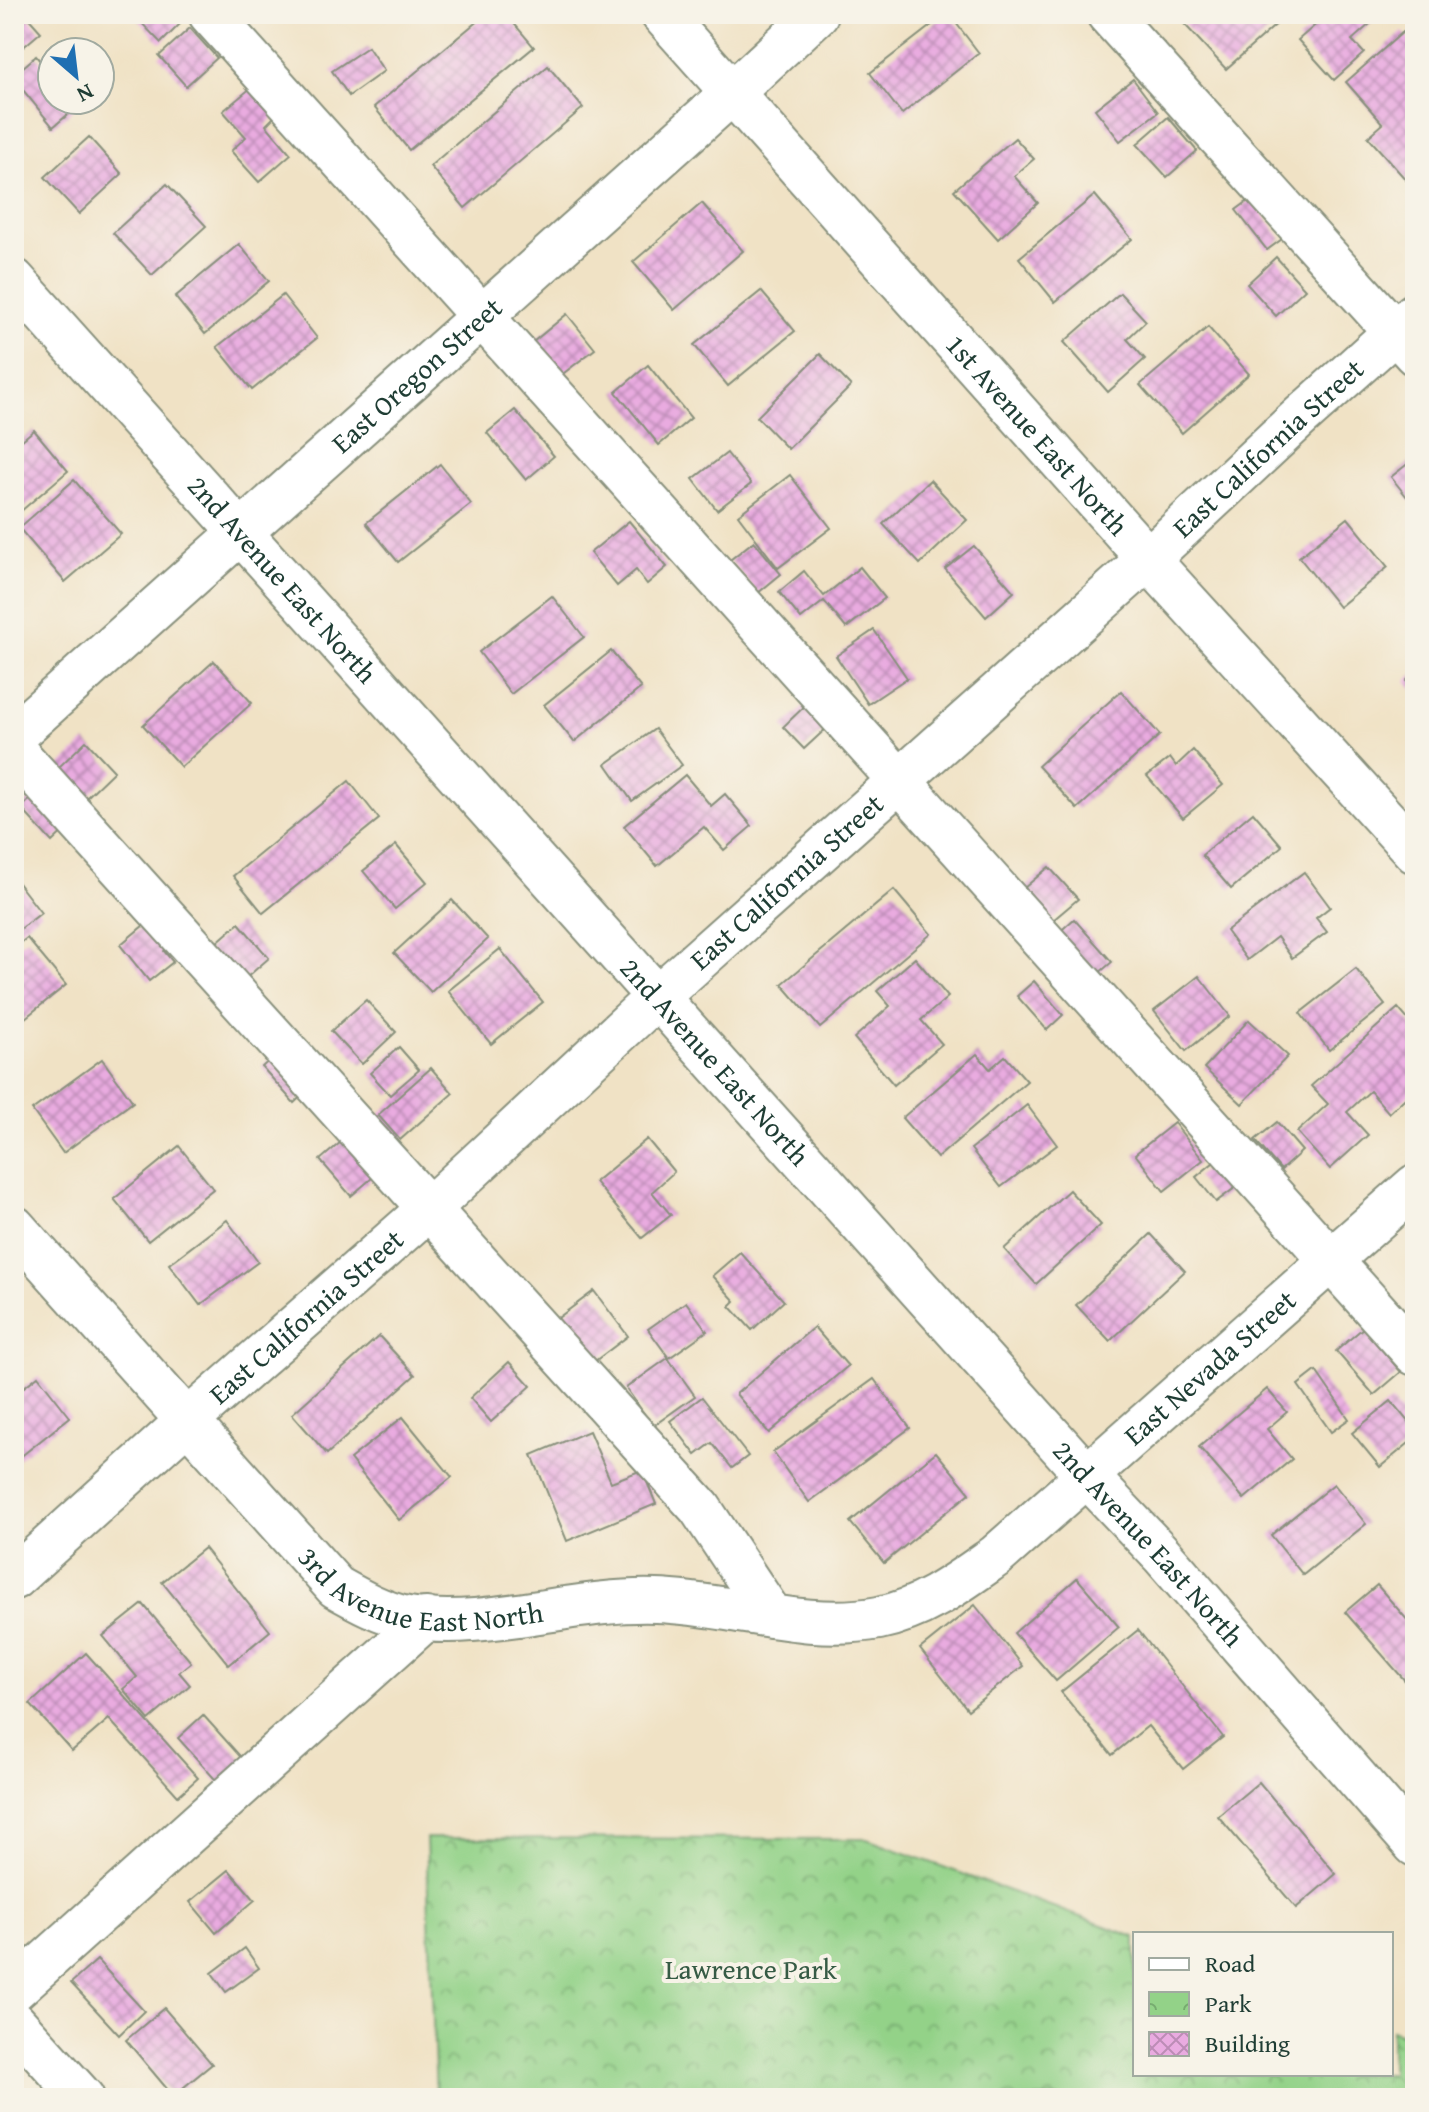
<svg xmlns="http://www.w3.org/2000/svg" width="1429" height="2112" font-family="'Gentium Book Plus',serif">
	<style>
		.park { fill: url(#park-crowns); stroke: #59885e; stroke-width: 2 }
		.building { fill: url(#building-cross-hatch) }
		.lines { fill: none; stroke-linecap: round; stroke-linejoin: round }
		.minor-casing { stroke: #88907c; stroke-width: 46 }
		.minor { stroke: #fff; stroke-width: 42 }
		.labels { text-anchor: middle; stroke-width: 8; stroke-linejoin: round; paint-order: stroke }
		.street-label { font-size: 28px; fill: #1f3d34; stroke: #f7f3e8 }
		.park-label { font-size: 28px; fill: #365b45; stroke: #f7f3e8 }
	</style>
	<defs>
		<pattern id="park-crowns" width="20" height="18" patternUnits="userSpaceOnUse" patternTransform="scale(2)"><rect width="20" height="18" fill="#93d288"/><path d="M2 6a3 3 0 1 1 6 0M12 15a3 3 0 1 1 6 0" fill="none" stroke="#77ac70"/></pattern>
		<pattern id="building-cross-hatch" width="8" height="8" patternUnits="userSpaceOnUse" patternTransform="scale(2)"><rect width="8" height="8" fill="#e9abe0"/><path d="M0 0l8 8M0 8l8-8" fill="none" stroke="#bc8cb6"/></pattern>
	</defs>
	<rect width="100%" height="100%" fill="#f7f3e8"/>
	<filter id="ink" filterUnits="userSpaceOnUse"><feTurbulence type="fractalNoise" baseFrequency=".0125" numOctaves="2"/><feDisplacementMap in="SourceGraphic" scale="16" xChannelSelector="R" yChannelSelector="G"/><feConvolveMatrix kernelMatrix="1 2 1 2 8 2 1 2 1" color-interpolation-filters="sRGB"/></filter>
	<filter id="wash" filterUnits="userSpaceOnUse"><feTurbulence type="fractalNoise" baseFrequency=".006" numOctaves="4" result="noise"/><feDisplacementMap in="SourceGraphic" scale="32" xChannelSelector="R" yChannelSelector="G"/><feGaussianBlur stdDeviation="1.8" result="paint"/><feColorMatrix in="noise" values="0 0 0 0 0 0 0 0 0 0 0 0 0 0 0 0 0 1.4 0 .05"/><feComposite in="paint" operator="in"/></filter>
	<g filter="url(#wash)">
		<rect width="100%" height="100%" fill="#f0e2c5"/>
		<path class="park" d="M 426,1838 L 867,1839 L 1135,1937 L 1135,2074 L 1391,2074 L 1391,2030 L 1415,2039 L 1415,2098 L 436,2098 Z"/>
		<g id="blocks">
			<g class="building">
				<path d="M 14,14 L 25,14 L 41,32 L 14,55 Z"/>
				<path d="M 133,14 L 170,14 L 180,24 L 161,43 Z"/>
				<path d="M 486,14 L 506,14 L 534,47 L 409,150 L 374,107 Z"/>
				<path d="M 946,14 L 949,14 L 979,53 L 902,114 L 870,73 Z"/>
				<path d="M 1175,14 L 1288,14 L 1226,69 Z"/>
				<path d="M 1328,14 L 1381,14 L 1352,40 L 1364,53 L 1334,80 L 1298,40 Z"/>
				<path d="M 190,28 L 217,58 L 186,86 L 159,56 Z"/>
				<path d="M 1403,32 L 1415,45 L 1415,190 L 1368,137 L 1383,124 L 1346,82 Z"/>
				<path d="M 368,47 L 384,71 L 349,96 L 332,71 Z"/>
				<path d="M 36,56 L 52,75 L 52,100 L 73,100 L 78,106 L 53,127 L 14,79 L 14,75 Z"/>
				<path d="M 548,66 L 583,108 L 465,208 L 430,166 Z"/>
				<path d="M 1133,79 L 1158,112 L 1120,141 L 1095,109 Z"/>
				<path d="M 258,82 L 283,108 L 266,125 L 291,154 L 259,182 L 231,151 L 246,137 L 223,111 Z"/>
				<path d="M 1168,117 L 1197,151 L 1167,177 L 1137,144 Z"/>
				<path d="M 89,137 L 122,174 L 79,214 L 45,177 Z"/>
				<path d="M 1015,138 L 1034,159 L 1014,176 L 1038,203 L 998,239 L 954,190 Z"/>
				<path d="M 167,184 L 206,226 L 152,275 L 113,233 Z"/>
				<path d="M 1095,195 L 1132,239 L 1055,302 L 1019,258 Z"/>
				<path d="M 1251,199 L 1282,239 L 1267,250 L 1236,210 Z"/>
				<path d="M 702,203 L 743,251 L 674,310 L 633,262 Z"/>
				<path d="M 239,244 L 269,281 L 205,334 L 175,297 Z"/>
				<path d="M 1276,257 L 1305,289 L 1276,316 L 1247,284 Z"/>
				<path d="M 761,291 L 795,331 L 728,386 L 694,345 Z"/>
				<path d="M 1120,293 L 1146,321 L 1127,339 L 1145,359 L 1108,392 L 1064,342 Z"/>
				<path d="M 283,295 L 317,338 L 252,390 L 217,347 Z"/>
				<path d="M 567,314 L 595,349 L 560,376 L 533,342 Z"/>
				<path d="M 1208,327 L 1249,374 L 1182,433 L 1140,385 Z"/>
				<path d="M 820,354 L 851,386 L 788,449 L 757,417 Z"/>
				<path d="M 648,365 L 691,418 L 659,445 L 616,392 Z"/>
				<path d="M 515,410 L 554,456 L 526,480 L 487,433 Z"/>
				<path d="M 34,430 L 68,471 L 14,517 L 14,447 Z"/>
				<path d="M 727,453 L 751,484 L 717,510 L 693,479 Z"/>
				<path d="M 1415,458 L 1415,507 L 1391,477 Z"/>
				<path d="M 440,464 L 471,504 L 398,562 L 366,523 Z"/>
				<path d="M 790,475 L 831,528 L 778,568 L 738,515 Z"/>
				<path d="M 74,480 L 121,534 L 65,582 L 19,528 Z"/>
				<path d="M 930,480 L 967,520 L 920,564 L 883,524 Z"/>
				<path d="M 1348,518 L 1388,567 L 1339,607 L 1299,557 Z"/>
				<path d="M 629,521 L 667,567 L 647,584 L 636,570 L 617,586 L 590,553 Z"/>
				<path d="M 754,541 L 781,574 L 758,593 L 730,560 Z"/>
				<path d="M 974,546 L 1014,592 L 986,617 L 945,569 Z"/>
				<path d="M 860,567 L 885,598 L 846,628 L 824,601 L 801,619 L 779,592 L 804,571 L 824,596 Z"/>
				<path d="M 552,596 L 584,637 L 511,694 L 479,652 Z"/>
				<path d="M 874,630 L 907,678 L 868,704 L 836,656 Z"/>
				<path d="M 611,651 L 641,688 L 574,742 L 544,705 Z"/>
				<path d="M 214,661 L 252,703 L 181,767 L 143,725 Z"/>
				<path d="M 1415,673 L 1415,691 L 1406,681 Z"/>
				<path d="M 1121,691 L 1160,735 L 1077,809 L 1038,766 Z"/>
				<path d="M 810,701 L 831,724 L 804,749 L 783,727 Z"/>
				<path d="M 655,729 L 682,765 L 632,801 L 606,764 Z"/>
				<path d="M 86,741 L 114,771 L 86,798 L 58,768 Z"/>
				<path d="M 1193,750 L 1223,785 L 1183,818 L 1147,776 L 1170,758 L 1176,766 Z"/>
				<path d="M 685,775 L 711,806 L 725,794 L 752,826 L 724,850 L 704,827 L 657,866 L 624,826 Z"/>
				<path d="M 349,781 L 379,819 L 263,913 L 233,876 Z"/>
				<path d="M 41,789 L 72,823 L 52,842 L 21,808 Z"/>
				<path d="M 1253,812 L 1282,846 L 1231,889 L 1202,855 Z"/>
				<path d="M 396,845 L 427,882 L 395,909 L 363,871 Z"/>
				<path d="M 1049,867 L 1078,899 L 1046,926 L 1018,893 Z"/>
				<path d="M 1304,872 L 1330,907 L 1316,918 L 1327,932 L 1292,958 L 1277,937 L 1247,960 L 1226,931 Z"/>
				<path d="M 18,883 L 41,913 L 14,934 L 14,886 Z"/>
				<path d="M 894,890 L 931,934 L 820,1028 L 782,984 Z"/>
				<path d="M 452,900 L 488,939 L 431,992 L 394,953 Z"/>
				<path d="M 155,916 L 175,941 L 164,951 L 173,962 L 149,981 L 120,945 Z"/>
				<path d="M 1074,919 L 1112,962 L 1092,979 L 1055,936 Z"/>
				<path d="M 239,923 L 269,958 L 238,985 L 208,950 Z"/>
				<path d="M 27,938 L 66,985 L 14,1027 L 14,948 Z"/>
				<path d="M 500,949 L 543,1002 L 491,1044 L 448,991 Z"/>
				<path d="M 915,958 L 948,997 L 921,1020 L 942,1044 L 894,1085 L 854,1038 L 890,1006 L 877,991 Z"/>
				<path d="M 1356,969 L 1385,1005 L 1329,1050 L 1300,1013 Z"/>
				<path d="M 1199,976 L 1230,1016 L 1186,1051 L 1154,1011 Z"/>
				<path d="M 1034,981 L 1063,1015 L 1047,1030 L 1017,996 Z"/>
				<path d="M 366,1000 L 396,1032 L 362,1064 L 331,1031 Z"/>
				<path d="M 1398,1008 L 1415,1028 L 1415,1089 L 1389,1113 L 1370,1091 L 1347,1112 L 1368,1135 L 1330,1169 L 1297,1132 L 1328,1104 L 1311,1086 Z"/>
				<path d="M 1249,1020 L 1288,1056 L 1242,1104 L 1204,1068 Z"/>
				<path d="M 399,1047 L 419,1070 L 390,1095 L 370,1073 Z"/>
				<path d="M 277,1053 L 309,1089 L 294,1103 L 262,1067 Z"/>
				<path d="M 977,1054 L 990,1069 L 1005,1056 L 1027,1081 L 937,1158 L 902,1118 Z"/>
				<path d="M 102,1059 L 133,1102 L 63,1153 L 32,1110 Z"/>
				<path d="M 431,1068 L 453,1093 L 400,1140 L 378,1115 Z"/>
				<path d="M 1027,1105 L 1057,1145 L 1001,1187 L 971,1149 Z"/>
				<path d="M 1277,1122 L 1302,1151 L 1281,1170 L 1255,1140 Z"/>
				<path d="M 1174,1123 L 1203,1160 L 1164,1191 L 1135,1154 Z"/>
				<path d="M 348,1136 L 379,1172 L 351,1196 L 320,1160 Z"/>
				<path d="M 647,1139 L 674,1172 L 652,1192 L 671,1215 L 642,1238 L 595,1182 Z"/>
				<path d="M 179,1146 L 213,1189 L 148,1241 L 114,1199 Z"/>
				<path d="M 1219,1158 L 1240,1184 L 1216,1202 L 1196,1177 Z"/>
				<path d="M 1069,1190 L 1101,1225 L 1036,1284 L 1004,1249 Z"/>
				<path d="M 227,1220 L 258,1262 L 200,1305 L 169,1264 Z"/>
				<path d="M 1151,1234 L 1185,1271 L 1110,1341 L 1076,1305 Z"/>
				<path d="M 740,1252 L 784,1301 L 752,1330 L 730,1306 L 735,1301 L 712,1276 Z"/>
				<path d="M 594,1291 L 628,1336 L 591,1364 L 558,1318 Z"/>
				<path d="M 686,1302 L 707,1331 L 669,1358 L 648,1329 Z"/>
				<path d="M 814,1327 L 848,1366 L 769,1433 L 736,1394 Z"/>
				<path d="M 1363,1328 L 1401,1372 L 1374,1395 L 1336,1351 Z"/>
				<path d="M 379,1336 L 415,1375 L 327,1454 L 292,1414 Z"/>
				<path d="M 668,1358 L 695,1396 L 653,1426 L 626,1388 Z"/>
				<path d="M 509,1362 L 531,1386 L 491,1422 L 470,1398 Z"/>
				<path d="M 1316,1371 L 1349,1419 L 1331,1432 L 1298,1385 Z"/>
				<path d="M 38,1376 L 70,1417 L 14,1462 L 14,1395 Z"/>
				<path d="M 874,1379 L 910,1428 L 809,1502 L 773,1452 Z"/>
				<path d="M 1267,1389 L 1287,1412 L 1267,1429 L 1292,1459 L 1244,1499 L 1199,1447 Z"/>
				<path d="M 702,1397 L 748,1456 L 732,1468 L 712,1443 L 696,1455 L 670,1421 Z"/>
				<path d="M 1391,1401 L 1415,1430 L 1415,1438 L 1380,1467 L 1352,1433 Z"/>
				<path d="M 403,1417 L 452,1477 L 399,1520 L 350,1459 Z"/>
				<path d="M 589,1431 L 611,1482 L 642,1470 L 656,1504 L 567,1541 L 532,1455 Z"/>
				<path d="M 936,1452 L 970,1493 L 884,1563 L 850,1522 Z"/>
				<path d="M 1334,1484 L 1366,1524 L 1303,1575 L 1271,1535 Z"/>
				<path d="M 204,1548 L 270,1631 L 229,1665 L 162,1582 Z"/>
				<path d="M 1077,1578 L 1119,1627 L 1056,1681 L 1014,1633 Z"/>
				<path d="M 1377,1585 L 1409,1622 L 1415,1616 L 1415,1676 L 1407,1683 L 1345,1612 Z"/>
				<path d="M 143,1604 L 191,1662 L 179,1672 L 190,1685 L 149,1720 L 123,1689 L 137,1677 L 103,1636 Z"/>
				<path d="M 975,1605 L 1023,1666 L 968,1710 L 920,1649 Z"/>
				<path d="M 1138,1630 L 1223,1737 L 1183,1769 L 1148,1726 L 1112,1755 L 1061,1692 Z"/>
				<path d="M 86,1653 L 198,1778 L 178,1796 L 109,1719 L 72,1751 L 30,1704 Z"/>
				<path d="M 203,1715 L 247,1764 L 222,1787 L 178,1738 Z"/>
				<path d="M 1259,1782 L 1336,1874 L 1296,1908 L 1218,1816 Z"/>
				<path d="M 229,1870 L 255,1900 L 216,1933 L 190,1902 Z"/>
				<path d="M 245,1948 L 259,1968 L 226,1992 L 212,1973 Z"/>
				<path d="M 97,1960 L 144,2011 L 119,2035 L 71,1983 Z"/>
				<path d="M 164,2008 L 212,2064 L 173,2096 L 126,2040 Z"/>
			</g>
		</g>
	</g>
	<g filter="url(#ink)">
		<use href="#blocks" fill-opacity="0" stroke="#88907c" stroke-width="2"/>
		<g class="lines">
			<g class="minor-casing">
				<g id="minor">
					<path d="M 210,14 L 1415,1354"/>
					<path id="s1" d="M 662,14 L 1148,559 L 1415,852"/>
					<path d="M 1108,14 L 1415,354"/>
					<path id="s2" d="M 14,280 L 1087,1476 L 1162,1555 L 1415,1845"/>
					<path id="s3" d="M 14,735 L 733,92 L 817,14"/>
					<path d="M 14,750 L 700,1508 L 772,1616"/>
					<path id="s4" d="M 14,1227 L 336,1587 C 359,1600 382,1613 408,1618 C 485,1631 575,1598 656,1601 C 729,1603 804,1632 879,1618 C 924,1609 959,1582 996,1556 L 1415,1186"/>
					<path id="s5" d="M 14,1578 L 186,1422 L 434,1204 L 657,997 L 1148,559 L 1299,418 L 1415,314"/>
					<path d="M 14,1990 L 426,1619"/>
					<path d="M 14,2022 L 83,2098"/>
				</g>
			</g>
			<use href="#minor" class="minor"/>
		</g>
	</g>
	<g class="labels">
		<g class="street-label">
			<text dy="10" stroke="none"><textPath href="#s3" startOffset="540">East Oregon Street</textPath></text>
			<text dy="10" stroke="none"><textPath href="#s1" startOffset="564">1st Avenue East North</textPath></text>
			<text dy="10" stroke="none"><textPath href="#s5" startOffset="1688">East California Street</textPath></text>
			<text dy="10" stroke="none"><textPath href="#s2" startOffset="402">2nd Avenue East North</textPath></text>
			<text dy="10" stroke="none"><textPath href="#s5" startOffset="1040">East California Street</textPath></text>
			<text dy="10" stroke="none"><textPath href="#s2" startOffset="1050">2nd Avenue East North</textPath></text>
			<text dy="10" stroke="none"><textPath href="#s5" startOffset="392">East California Street</textPath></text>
			<text dy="10" stroke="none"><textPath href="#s4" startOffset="1454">East Nevada Street</textPath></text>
			<text dy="10" stroke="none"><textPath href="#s2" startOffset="1698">2nd Avenue East North</textPath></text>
			<text dy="10" stroke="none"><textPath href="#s4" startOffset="566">3rd Avenue East North</textPath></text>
		</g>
		<g class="park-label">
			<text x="751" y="1979">Lawrence Park</text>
		</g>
	</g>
	<rect width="1429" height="2112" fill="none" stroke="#f7f3e8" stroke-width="48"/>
	<rect x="1133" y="1932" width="260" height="144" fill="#f7f3e8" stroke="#a1aaa0" stroke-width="2"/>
	<rect x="1149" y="1958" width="40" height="12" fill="#ffffff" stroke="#a1aaa0" stroke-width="2"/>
	<text x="1205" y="1972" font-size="24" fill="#1f3d34">Road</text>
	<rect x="1149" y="1992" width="40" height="24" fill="url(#park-crowns)" stroke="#a1aaa0" stroke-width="2"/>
	<text x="1205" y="2012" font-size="24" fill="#1f3d34">Park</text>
	<rect x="1149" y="2032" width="40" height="24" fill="url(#building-cross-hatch)" stroke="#a1aaa0" stroke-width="2"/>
	<text x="1205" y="2052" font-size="24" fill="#1f3d34">Building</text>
	<g transform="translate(76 76) rotate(152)"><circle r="38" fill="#f7f3e8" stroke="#a1aaa0" stroke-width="2"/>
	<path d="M0-6L14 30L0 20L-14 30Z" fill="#1f6fb2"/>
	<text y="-12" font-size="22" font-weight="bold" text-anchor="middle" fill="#1f3d34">N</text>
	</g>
</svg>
